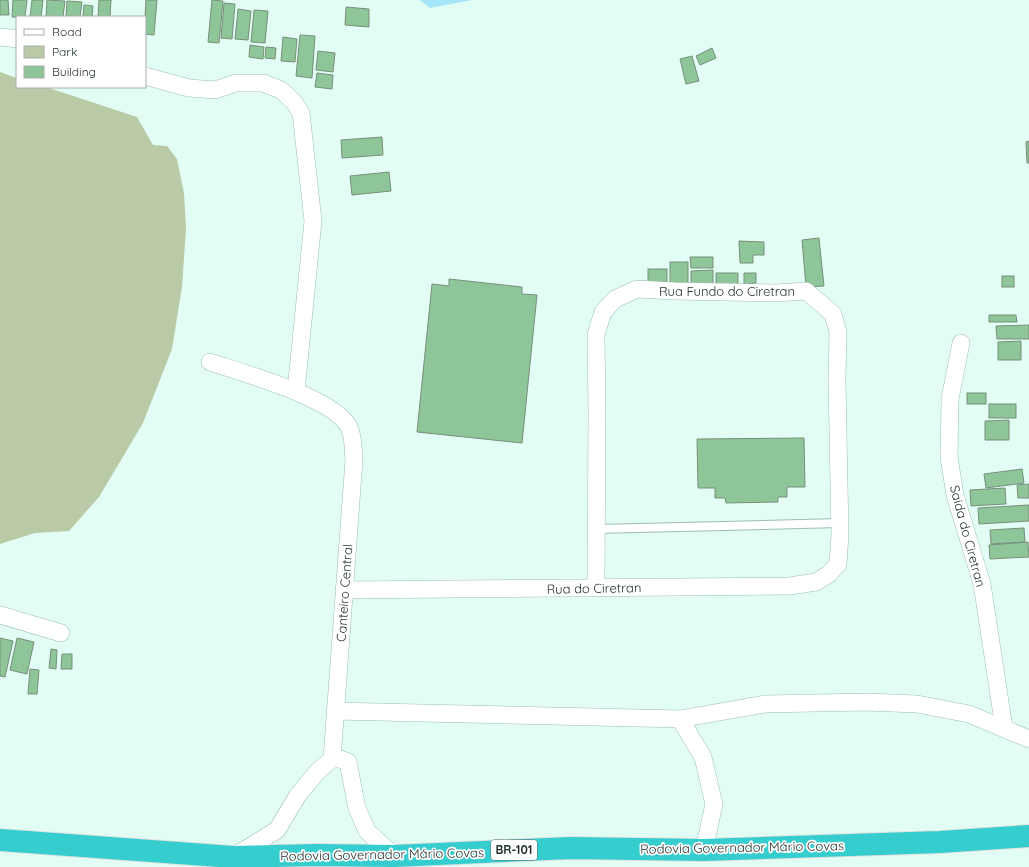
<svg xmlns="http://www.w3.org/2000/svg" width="1029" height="867" font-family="Quicksand,sans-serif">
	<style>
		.green { fill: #bacaa6 }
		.water { fill: #a5e5f8 }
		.building { fill: #8ec699; stroke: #778f7b }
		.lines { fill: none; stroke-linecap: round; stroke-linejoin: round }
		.lane-casing { stroke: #9cbeb2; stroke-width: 10 }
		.street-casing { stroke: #9cbeb2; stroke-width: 18 }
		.highway-casing { stroke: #e0e2e2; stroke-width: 24 }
		.lane { stroke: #fff; stroke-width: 8 }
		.street { stroke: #fff; stroke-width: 17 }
		.highway { stroke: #36cdce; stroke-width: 22 }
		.labels { text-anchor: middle; stroke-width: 3.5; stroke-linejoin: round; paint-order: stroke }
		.shield { fill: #fff; stroke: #66706d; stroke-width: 1 }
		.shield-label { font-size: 12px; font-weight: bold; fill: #25332e }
		.street-label { font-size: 13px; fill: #25332e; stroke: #fff }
	</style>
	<rect width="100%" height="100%" fill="#e2fef4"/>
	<path class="green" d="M 0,72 L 17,78 L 17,87 L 46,87 L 137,117 L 153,145 L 167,146 L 177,159 L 184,193 L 186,229 L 182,287 L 172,349 L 143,423 L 99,497 L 69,531 L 35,533 L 0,544 Z"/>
	<path class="water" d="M 420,0 L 472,0 L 430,8 Z"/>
	<g class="building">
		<path d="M 0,0 L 8,0 L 9,15 L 0,15 Z"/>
		<path d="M 13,0 L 27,0 L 25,17 L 12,17 Z"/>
		<path d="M 32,0 L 43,0 L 41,17 L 30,17 Z"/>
		<path d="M 47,0 L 65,1 L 63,17 L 46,17 Z"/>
		<path d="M 99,0 L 111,0 L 110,17 L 98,17 Z"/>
		<path d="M 146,0 L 157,0 L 154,35 L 145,34 L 145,17 Z"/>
		<path d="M 212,0 L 223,1 L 219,43 L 208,42 Z"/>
		<path d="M 67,1 L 82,2 L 80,17 L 66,17 Z"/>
		<path d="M 224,3 L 235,4 L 232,39 L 221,38 Z"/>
		<path d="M 84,5 L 93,6 L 92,17 L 83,17 Z"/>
		<path d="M 346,7 L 369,9 L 369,27 L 345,25 Z"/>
		<path d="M 238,9 L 251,11 L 248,40 L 235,39 Z"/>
		<path d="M 254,10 L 268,11 L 265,43 L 251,42 Z"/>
		<path d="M 300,35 L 315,36 L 312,78 L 296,76 Z"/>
		<path d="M 283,37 L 297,39 L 295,62 L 281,61 Z"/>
		<path d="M 250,45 L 264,47 L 263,59 L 249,57 Z"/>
		<path d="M 266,47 L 276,48 L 275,59 L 265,58 Z"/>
		<path d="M 712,48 L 716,58 L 700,65 L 696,56 Z"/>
		<path d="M 318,51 L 335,53 L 333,72 L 316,70 Z"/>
		<path d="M 692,56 L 699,81 L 686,84 L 680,59 Z"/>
		<path d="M 317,73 L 333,75 L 332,89 L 315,87 Z"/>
		<path d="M 382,137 L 383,155 L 342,158 L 341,140 Z"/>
		<path d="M 1029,141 L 1029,163 L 1027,163 L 1026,142 Z"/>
		<path d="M 389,172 L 391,191 L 352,195 L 350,176 Z"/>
		<path d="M 819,238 L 824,286 L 806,287 L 802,240 Z"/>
		<path d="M 739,241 L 764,242 L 764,255 L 753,255 L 753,263 L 740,263 Z"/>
		<path d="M 690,257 L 713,257 L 713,268 L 691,268 Z"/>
		<rect x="670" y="262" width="18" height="26"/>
		<rect x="648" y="269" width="19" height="13"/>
		<path d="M 713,270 L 713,287 L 691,288 L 691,271 Z"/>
		<path d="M 716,273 L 738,273 L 738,285 L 716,286 Z"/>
		<path d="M 744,273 L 756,273 L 756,283 L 744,284 Z"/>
		<rect x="1002" y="276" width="12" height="11"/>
		<path d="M 449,279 L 522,287 L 522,294 L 537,295 L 522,443 L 417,432 L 432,284 L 449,286 Z"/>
		<path d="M 989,315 L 1016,315 L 1017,322 L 989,322 Z"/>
		<path d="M 1029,325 L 1029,339 L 997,339 L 996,326 Z"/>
		<path d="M 1021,341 L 1021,360 L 998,360 L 998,342 Z"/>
		<rect x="967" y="393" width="19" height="11"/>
		<rect x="989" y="404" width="27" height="14"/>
		<path d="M 1009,420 L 1009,440 L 985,440 L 985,421 Z"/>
		<path d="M 804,438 L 805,487 L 787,487 L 787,497 L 778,497 L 778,502 L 726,503 L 725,498 L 715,498 L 715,488 L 698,488 L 697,439 Z"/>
		<path d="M 1022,469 L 1024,483 L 986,488 L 984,474 Z"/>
		<path d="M 1029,484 L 1029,498 L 1018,498 L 1017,485 Z"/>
		<path d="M 1005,488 L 1006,504 L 971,506 L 970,490 Z"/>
		<path d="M 1029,505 L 1029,521 L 979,524 L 978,508 Z"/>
		<path d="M 1024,528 L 1025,542 L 991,544 L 990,530 Z"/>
		<path d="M 1028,542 L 1029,557 L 990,559 L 989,545 Z"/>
		<path d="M 0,638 L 13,641 L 5,677 L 0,676 Z"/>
		<path d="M 17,638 L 34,642 L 27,674 L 10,670 Z"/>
		<path d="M 51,649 L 57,650 L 56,669 L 49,668 Z"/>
		<path d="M 62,654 L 72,654 L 72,669 L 61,669 Z"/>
		<path d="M 30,669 L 39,670 L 37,694 L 28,694 Z"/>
	</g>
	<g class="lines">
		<g class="lane-casing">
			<path id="lane" d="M 597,529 L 840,523"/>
		</g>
		<g class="street-casing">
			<g id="street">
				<path d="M 0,37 L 17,39"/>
				<path d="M 145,76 L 189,88 L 215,90 L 236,83 L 263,83 L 281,90 L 294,102 L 301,113 L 313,221 L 296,391"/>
				<path d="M 961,343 L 950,399 L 949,457 L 955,495 L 982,584 L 1004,728"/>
				<path d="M 210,362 C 242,373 333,397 349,427 C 354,437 353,450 354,460 L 332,759"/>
				<path d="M 344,590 L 790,586 L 816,582 L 829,574 L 838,564 L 840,535 L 837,381 L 838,332 L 833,314 L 806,291 L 776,293 L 674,291 L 637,289 L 615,299 L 603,312 L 596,334 L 597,413 L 596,588"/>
				<path d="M 0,615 L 61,633"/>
				<path d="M 335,711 L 680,719 L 765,704 L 866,702 L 917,704 L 969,714 L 1029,739"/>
				<path d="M 680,719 L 703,757 L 714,804 L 704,850"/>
				<path d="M 233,857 L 277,830 L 298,795 L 318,771 L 332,759 L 340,759 L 348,762 L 357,808 L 367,831 L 394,856"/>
			</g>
		</g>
		<g class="highway-casing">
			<path id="highway" d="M 0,840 L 233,857 L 316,855 L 394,856 L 570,848 L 704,850 L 940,842 L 1029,836"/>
		</g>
		<use href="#lane" class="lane"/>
		<use href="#street" class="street"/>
		<use href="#highway" class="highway"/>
	</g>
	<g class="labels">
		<rect class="shield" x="491" y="840" width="46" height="20" rx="3"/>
		<g class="shield-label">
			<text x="514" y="854">BR-101</text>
		</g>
		<g class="street-label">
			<text x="727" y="296">Rua Fundo do Ciretran</text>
			<text transform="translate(968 536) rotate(75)" y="5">Saida do Ciretran</text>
			<text transform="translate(594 588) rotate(-1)" y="5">Rua do Ciretran</text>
			<text transform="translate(344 593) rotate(-86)" y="5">Canteiro Central</text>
			<text transform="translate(742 847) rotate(-1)" y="5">Rodovia Governador Mário Covas</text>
			<text transform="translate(382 854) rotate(-1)" y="5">Rodovia Governador Mário Covas</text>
		</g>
	</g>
	<rect x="16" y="16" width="130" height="72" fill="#ffffff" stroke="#a8adab"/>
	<rect x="24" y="29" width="20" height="6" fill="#ffffff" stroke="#a8adab"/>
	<text x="52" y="36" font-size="12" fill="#25332e">Road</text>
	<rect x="24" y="46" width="20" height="12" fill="#bacaa6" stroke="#a8adab"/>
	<text x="52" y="56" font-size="12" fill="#25332e">Park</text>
	<rect x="24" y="66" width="20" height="12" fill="#8ec699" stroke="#a8adab"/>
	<text x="52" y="76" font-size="12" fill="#25332e">Building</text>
</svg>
